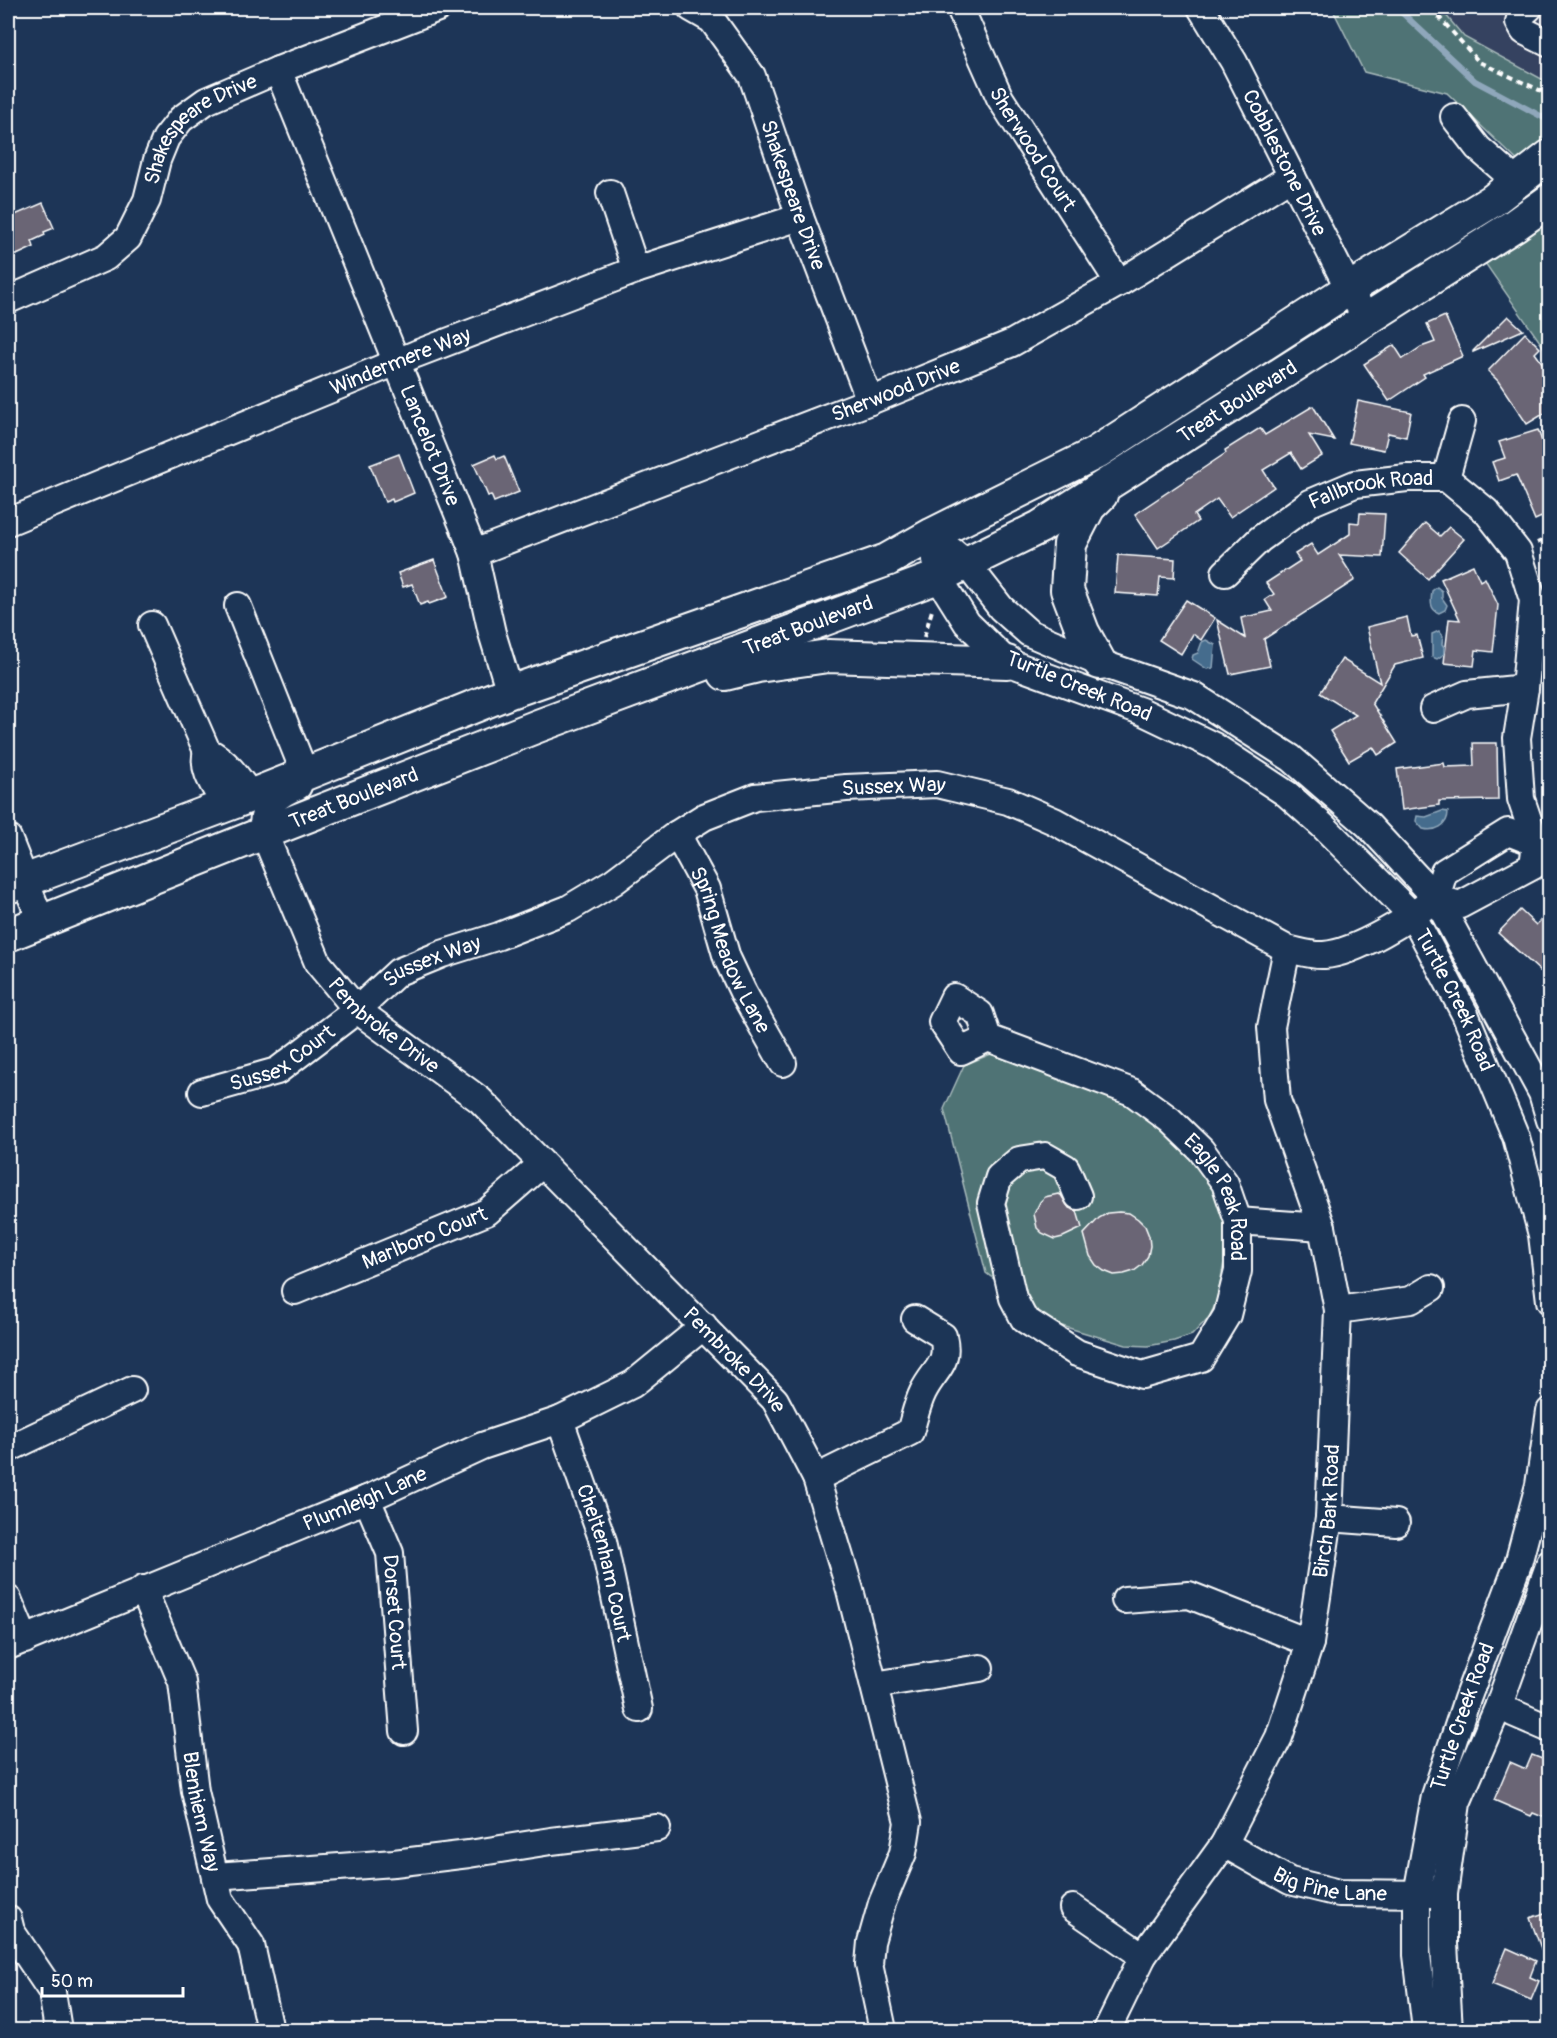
<svg xmlns="http://www.w3.org/2000/svg" width="1557" height="2038" font-family="Pangolin,sans-serif">
	<style>
		.built { fill: #344360 }
		.green { fill: #4f7375; stroke: #a7b9ba; stroke-width: 1.5 }
		.water { fill: #456c8d; stroke: #8fa7bb; stroke-width: 1.5 }
		.lines { fill: none; stroke-linecap: round; stroke-linejoin: round }
		.stream { stroke: #8fa7bb; stroke-width: 6 }
		.building { fill: #6a6575; stroke: #fff; stroke-width: 1.5 }
		.minor-casing { stroke: #fff; stroke-width: 30 }
		.major-casing { stroke: #fff; stroke-width: 36 }
		.path { stroke: #fff; stroke-width: 4; stroke-dasharray: 6 4.5; stroke-linecap: butt }
		.minor { stroke: #1d3557; stroke-width: 26 }
		.major { stroke: #1d3557; stroke-width: 32 }
		.labels { text-anchor: middle; stroke-width: 4.5; stroke-linejoin: round; paint-order: stroke }
		.street-label { font-size: 21px; fill: #fff; stroke: #1d3557 }
	</style>
	<rect width="100%" height="100%" fill="#1d3557"/>
	<filter id="ink" filterUnits="userSpaceOnUse"><feTurbulence type="fractalNoise" baseFrequency=".0167" numOctaves="2"/><feDisplacementMap in="SourceGraphic" scale="12" xChannelSelector="R" yChannelSelector="G"/><feConvolveMatrix kernelMatrix="1 2 1 2 8 2 1 2 1" color-interpolation-filters="sRGB"/></filter>
	<g filter="url(#ink)">
		<path class="built" d="M 1440,8 L 1549,8 L 1549,83 L 1464,37 Z"/>
		<g class="green">
			<path d="M 1332,8 L 1440,8 L 1464,37 L 1549,83 L 1549,156 L 1529,172 L 1447,93 L 1364,72 Z"/>
			<path d="M 1549,200 L 1549,355 L 1476,250 Z"/>
			<path d="M 996,1052 L 1115,1099 L 1135,1109 L 1172,1137 L 1212,1178 L 1225,1208 L 1227,1245 L 1217,1301 L 1209,1317 L 1192,1335 L 1174,1341 L 1148,1346 L 1126,1345 L 1052,1323 L 986,1273 L 944,1109 L 964,1065 Z"/>
		</g>
		<g class="water">
			<path d="M 1437,587 L 1442,591 L 1442,598 L 1447,605 L 1445,610 L 1439,613 C 1429,609 1431,600 1432,591 Z"/>
			<path d="M 1439,631 L 1443,636 L 1442,644 L 1444,647 L 1444,654 L 1437,659 L 1432,657 L 1432,634 Z"/>
			<path d="M 1206,640 L 1215,645 L 1213,668 L 1207,669 L 1192,659 L 1193,655 L 1198,653 L 1202,642 Z"/>
			<path d="M 1442,811 L 1448,812 C 1448,826 1435,832 1423,829 L 1416,821 L 1417,816 L 1426,817 Z"/>
		</g>
		<g class="lines">
			<path class="stream" d="M 1397,8 L 1475,81 L 1550,121"/>
		</g>
		<g class="building">
			<path d="M 43,203 L 54,228 L 44,232 L 45,235 L 32,241 L 34,247 L 8,259 L 8,218 Z"/>
			<path d="M 1445,316 L 1463,356 L 1423,374 L 1425,377 L 1389,401 L 1364,364 L 1394,345 L 1403,359 L 1421,347 L 1435,342 L 1427,324 Z"/>
			<path d="M 1508,316 L 1523,330 L 1473,352 L 1473,351 Z"/>
			<path d="M 1525,333 L 1540,348 L 1535,353 L 1550,374 L 1550,410 L 1527,424 L 1498,381 L 1488,371 Z"/>
			<path d="M 1358,401 L 1411,412 L 1406,437 L 1388,433 L 1384,450 L 1349,443 Z"/>
			<path d="M 1313,406 L 1334,440 L 1309,435 L 1322,456 L 1301,469 L 1291,453 L 1263,470 L 1274,487 L 1230,517 L 1217,499 L 1194,515 L 1198,521 L 1158,548 L 1135,514 L 1226,453 L 1225,450 L 1260,428 L 1265,435 Z"/>
			<path d="M 1538,430 L 1550,464 L 1550,513 L 1535,520 L 1516,475 L 1499,481 L 1492,462 L 1505,458 L 1499,442 Z"/>
			<path d="M 399,454 L 414,493 L 393,502 L 392,499 L 385,502 L 370,465 Z"/>
			<path d="M 495,455 L 497,459 L 504,456 L 519,492 L 494,502 L 491,495 L 488,496 L 474,464 Z"/>
			<path d="M 1360,513 L 1385,514 L 1382,557 L 1339,555 L 1355,580 L 1264,639 L 1270,666 L 1230,674 L 1217,620 L 1245,638 L 1241,618 L 1272,611 L 1265,600 L 1274,594 L 1266,583 L 1300,561 L 1295,554 L 1311,544 L 1318,555 L 1350,534 L 1350,522 L 1359,523 Z"/>
			<path d="M 1425,523 L 1440,536 L 1449,527 L 1464,539 L 1428,579 L 1399,553 Z"/>
			<path d="M 1118,555 L 1175,559 L 1174,578 L 1160,577 L 1158,596 L 1115,593 Z"/>
			<path d="M 434,560 L 448,597 L 429,604 L 428,602 L 420,605 L 412,584 L 403,587 L 398,573 Z"/>
			<path d="M 1473,565 L 1480,581 L 1485,578 L 1498,605 L 1493,652 L 1476,650 L 1474,666 L 1444,663 L 1449,619 L 1460,620 L 1441,579 Z"/>
			<path d="M 1186,600 L 1215,618 L 1201,640 L 1193,634 L 1181,654 L 1159,640 Z"/>
			<path d="M 1407,617 L 1411,636 L 1417,635 L 1423,658 L 1395,665 L 1372,703 L 1397,743 L 1378,755 L 1373,747 L 1349,761 L 1330,731 L 1356,715 L 1320,693 L 1342,659 L 1380,683 L 1367,627 Z"/>
			<path d="M 1473,743 L 1497,743 L 1498,800 L 1439,801 L 1439,805 L 1402,810 L 1397,769 L 1444,763 L 1445,767 L 1474,766 Z"/>
			<path d="M 1520,910 L 1536,925 L 1550,911 L 1550,980 L 1498,933 Z"/>
			<path d="M 1058,1194 L 1061,1195 L 1069,1208 L 1077,1211 L 1082,1228 L 1063,1237 L 1055,1239 L 1042,1233 L 1037,1228 L 1034,1214 L 1040,1202 L 1045,1197 Z"/>
			<path d="M 1119,1212 L 1129,1213 L 1138,1219 L 1145,1226 L 1149,1236 L 1150,1246 L 1148,1256 L 1142,1265 L 1134,1271 L 1124,1274 L 1114,1275 L 1104,1271 L 1096,1265 L 1090,1256 L 1084,1234 L 1099,1218 L 1108,1213 Z"/>
			<path d="M 1532,1755 L 1550,1762 L 1550,1820 L 1533,1813 L 1531,1816 L 1494,1800 L 1510,1762 L 1526,1769 Z"/>
			<path d="M 1550,1911 L 1550,1965 L 1547,1965 L 1530,1918 Z"/>
			<path d="M 1507,1948 L 1536,1961 L 1530,1977 L 1539,1981 L 1531,2000 L 1492,1984 Z"/>
		</g>
		<g class="lines">
			<g class="minor-casing">
				<g id="minor">
					<path id="s1" d="M 691,8 L 712,20 L 752,76 L 800,217 L 870,401"/>
					<path id="s2" d="M 960,8 L 1000,98 L 1119,283"/>
					<path id="s3" d="M 1201,8 L 1234,62 L 1349,289 L 1367,319"/>
					<path d="M 1529,8 L 1521,15 L 1519,22 L 1524,31 L 1550,44"/>
					<path id="s4" d="M 278,70 L 474,553 L 492,633 L 510,692"/>
					<path d="M 1454,117 L 1478,148 L 1517,182"/>
					<path d="M 610,193 L 636,270"/>
					<path id="s5" d="M 8,300 L 106,257 L 128,238 L 147,200 L 157,160 L 166,138 L 181,119 L 206,101 L 278,70 L 438,8"/>
					<path d="M 1446,478 L 1462,421"/>
					<path id="s6" d="M 8,522 L 416,354 L 636,270 L 800,217"/>
					<path id="s7" d="M 933,534 L 938,577 L 967,623 L 1007,662 L 1141,711 L 1214,746 L 1287,794 L 1322,825 L 1413,916 L 1465,1014 L 1516,1137 L 1542,1235 L 1550,1301"/>
					<path d="M 952,551 L 966,563 L 1001,608 L 1029,633 L 1100,663 L 1194,696 L 1291,758 L 1368,825 L 1436,898 L 1542,1093 L 1550,1120"/>
					<path id="s8" d="M 474,553 L 870,401 L 1012,343 L 1119,283 L 1292,176"/>
					<path id="s9" d="M 1225,573 L 1260,539 L 1310,503 L 1355,484 L 1407,478 L 1446,478 L 1486,511 L 1518,552 L 1533,600 L 1525,688 L 1517,738 L 1521,799 L 1536,843 L 1550,861"/>
					<path d="M 238,606 L 305,774"/>
					<path d="M 152,625 L 207,751 C 226,760 239,779 251,796"/>
					<path d="M 1433,709 L 1467,694 L 1525,688"/>
					<path d="M 207,751 C 201,771 216,788 226,806"/>
					<path id="s10" d="M 298,786 C 277,794 259,808 264,833 L 318,963 L 357,1010 L 480,1100 L 775,1400 L 816,1478 L 850,1590 L 908,1822 L 903,1853 L 882,1903 L 871,1942 L 869,1964 L 883,2030"/>
					<path d="M 1508,832 L 1536,843 L 1533,866 L 1460,905 L 1436,898 L 1444,872 Z"/>
					<path id="s11" d="M 677,834 L 707,889 L 727,958 L 743,992 L 783,1063"/>
					<path d="M 8,838 L 41,921"/>
					<path id="s12" d="M 988,1038 L 980,1014 L 954,997 L 942,1022 L 961,1051 L 988,1038 L 1132,1092 L 1170,1120 L 1201,1150 L 1225,1183 L 1238,1221 L 1238,1271 L 1227,1315 L 1201,1358 L 1142,1375 L 1077,1353 L 1024,1319 L 1013,1298 L 991,1203 L 999,1177 L 1019,1160 L 1045,1156 L 1066,1168 L 1078,1196"/>
					<path id="s13" d="M 202,1092 L 277,1071 L 357,1010 L 398,972 L 442,954 L 499,936 L 568,909 L 613,882 L 677,834 L 704,817 L 755,797 L 846,788 L 937,784 L 1008,801 L 1054,821 L 1287,949 C 1298,951 1312,956 1324,955 C 1356,953 1411,918 1436,898"/>
					<path d="M 1238,1221 L 1322,1227"/>
					<path id="s14" d="M 295,1291 L 487,1212 L 542,1164"/>
					<path d="M 1338,1310 L 1411,1300 L 1431,1288"/>
					<path id="s15" d="M 560,1420 L 603,1541 L 639,1709"/>
					<path d="M 8,1449 L 132,1390"/>
					<path d="M 816,1478 L 910,1432 C 914,1419 917,1404 923,1392 C 935,1368 950,1365 943,1336 L 915,1319"/>
					<path id="s16" d="M 367,1499 L 390,1553 L 404,1731"/>
					<path d="M 1329,1518 L 1396,1523"/>
					<path id="s17" d="M 143,1589 L 182,1682 L 195,1791 L 220,1899 L 251,1945 L 270,2030"/>
					<path d="M 8,1599 L 25,1640"/>
					<path d="M 1125,1600 L 1189,1595 L 1310,1643"/>
					<path id="s18" d="M 8,1646 L 367,1499 L 482,1446 L 560,1420 L 633,1384 L 704,1326"/>
					<path d="M 874,1685 L 980,1668"/>
					<path d="M 1499,1705 L 1513,1713 L 1550,1729"/>
					<path id="s19" d="M 1224,1844 L 1290,1881 L 1339,1893 L 1434,1894"/>
					<path d="M 215,1876 L 394,1863 L 469,1854 L 551,1841 L 657,1828"/>
					<path d="M 1073,1908 L 1143,1956"/>
					<path d="M 8,1919 L 11,1931 L 52,1992 L 58,2030"/>
					<path id="s20" d="M 1107,2030 L 1143,1956 L 1224,1844 L 1279,1737 L 1310,1643 L 1329,1518 L 1338,1310 L 1322,1227 L 1277,1100 L 1271,1027 L 1287,949"/>
					<path id="s21" d="M 1426,2030 L 1417,1955 L 1417,1894 L 1435,1796 L 1467,1699 L 1518,1564 L 1539,1485 L 1550,1411"/>
					<path d="M 1449,2030 L 1444,1944 L 1444,1894 L 1457,1803 L 1499,1705 L 1550,1563"/>
				</g>
			</g>
			<g class="major-casing">
				<g id="major">
					<path d="M 1100,663 L 1083,632 L 1067,590 L 1070,544 L 1089,507 L 1101,495"/>
					<path d="M 725,674 L 758,666 L 828,656 L 1007,662"/>
					<path d="M 8,887 L 235,802 L 510,692 L 887,560 L 933,534 L 1094,454 L 1349,289 L 1492,201 L 1550,156"/>
					<path id="s22" d="M 8,935 L 264,833 L 538,726 L 938,577 L 1040,527 L 1515,225 L 1550,200"/>
				</g>
			</g>
			<g class="path">
				<path d="M 1431,8 L 1479,62 L 1550,95"/>
				<path d="M 1537,543 L 1550,537"/>
				<path d="M 924,637 L 933,607"/>
			</g>
			<use href="#minor" class="minor"/>
			<use href="#major" class="major"/>
		</g>
	</g>
	<g class="labels">
		<g class="street-label">
			<text dy="7" stroke="none"><textPath href="#s5" startOffset="274">Shakespeare Drive</textPath></text>
			<text dy="7" stroke="none"><textPath href="#s2" startOffset="159">Sherwood Court</textPath></text>
			<text dy="7" stroke="none"><textPath href="#s3" startOffset="176">Cobblestone Drive</textPath></text>
			<text dy="7" stroke="none"><textPath href="#s1" startOffset="219">Shakespeare Drive</textPath></text>
			<text dy="7" stroke="none"><textPath href="#s6" startOffset="424">Windermere Way</textPath></text>
			<text dy="7" stroke="none"><textPath href="#s8" startOffset="452">Sherwood Drive</textPath></text>
			<text dy="7" stroke="none"><textPath href="#s22" startOffset="1344">Treat Boulevard</textPath></text>
			<text dy="7" stroke="none"><textPath href="#s4" startOffset="405">Lancelot Drive</textPath></text>
			<text dy="7" stroke="none"><textPath href="#s9" startOffset="174">Fallbrook Road</textPath></text>
			<text dy="7" stroke="none"><textPath href="#s22" startOffset="858">Treat Boulevard</textPath></text>
			<text transform="translate(1079 686) rotate(22)" y="7">Turtle Creek Road</text>
			<text dy="7" stroke="none"><textPath href="#s13" startOffset="774">Sussex Way</textPath></text>
			<text dy="7" stroke="none"><textPath href="#s22" startOffset="372">Treat Boulevard</textPath></text>
			<text dy="7" stroke="none"><textPath href="#s11" startOffset="128">Spring Meadow Lane</textPath></text>
			<text dy="7" stroke="none"><textPath href="#s13" startOffset="270">Sussex Way</textPath></text>
			<text dy="7" stroke="none"><textPath href="#s7" startOffset="734">Turtle Creek Road</textPath></text>
			<text dy="7" stroke="none"><textPath href="#s10" startOffset="296">Pembroke Drive</textPath></text>
			<text dy="7" stroke="none"><textPath href="#s13" startOffset="88">Sussex Court</textPath></text>
			<text dy="7" stroke="none"><textPath href="#s12" startOffset="444">Eagle Peak Road</textPath></text>
			<text dy="7" stroke="none"><textPath href="#s14" startOffset="140">Marlboro Court</textPath></text>
			<text dy="7" stroke="none"><textPath href="#s10" startOffset="782">Pembroke Drive</textPath></text>
			<text dy="7" stroke="none"><textPath href="#s18" startOffset="386">Plumleigh Lane</textPath></text>
			<text dy="7" stroke="none"><textPath href="#s20" startOffset="573">Birch Bark Road</textPath></text>
			<text dy="7" stroke="none"><textPath href="#s15" startOffset="150">Cheltenham Court</textPath></text>
			<text dy="7" stroke="none"><textPath href="#s16" startOffset="118">Dorset Court</textPath></text>
			<text dy="7" stroke="none"><textPath href="#s21" startOffset="320">Turtle Creek Road</textPath></text>
			<text dy="7" stroke="none"><textPath href="#s17" startOffset="232">Blenhiem Way</textPath></text>
			<text dy="7" stroke="none"><textPath href="#s19" startOffset="116">Big Pine Lane</textPath></text>
		</g>
	</g>
	<rect width="1557" height="2038" fill="none" stroke="#1d3557" stroke-width="30"/>
	<rect x="15" y="15" width="1527" height="2008" fill="none" stroke="#fff" stroke-width="2" filter="url(#ink)"/>
	<path d="M42 1987v9h141v-9" fill="none" stroke="#ffffff" stroke-width="3"/>
	<text x="51" y="1987" font-size="18" fill="#ffffff" stroke="#1d3557" stroke-width="4.5" paint-order="stroke">50 m</text>
</svg>
